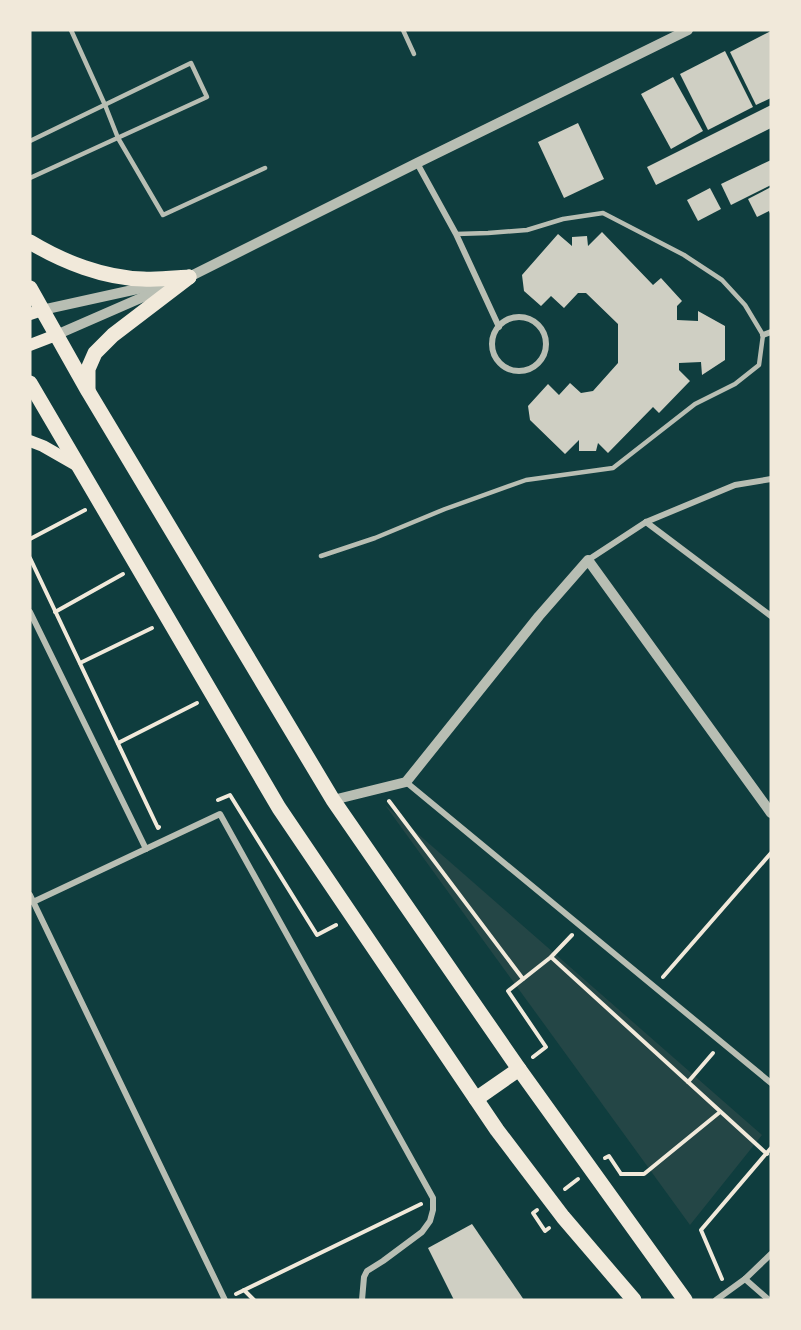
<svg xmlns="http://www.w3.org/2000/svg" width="801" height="1330" font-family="'PT Sans',sans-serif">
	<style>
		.green { fill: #244646 }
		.building { fill: #cfcfc3 }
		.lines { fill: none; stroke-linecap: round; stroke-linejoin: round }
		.path { stroke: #f1e9da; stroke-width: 4 }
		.service { stroke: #b8beb3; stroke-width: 4.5 }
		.minor { stroke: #b8beb3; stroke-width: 6 }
		.tertiary { stroke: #b8beb3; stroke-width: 10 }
		.secondary { stroke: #f1e9da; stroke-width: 12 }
		.primary { stroke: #f1e9da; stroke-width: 15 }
	</style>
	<rect width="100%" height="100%" fill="#0f3d3e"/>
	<path class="green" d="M 385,805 L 762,1135 L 690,1225 Z"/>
	<g class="building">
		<path d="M 771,31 L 771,98 L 756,105 L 730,52 Z"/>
		<path d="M 725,51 L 753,107 L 708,130 L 680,74 Z"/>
		<path d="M 673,77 L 703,131 L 671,149 L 641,94 Z"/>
		<path d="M 771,105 L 771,128 L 656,185 L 647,167 Z"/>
		<path d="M 578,123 L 604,179 L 564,198 L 538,142 Z"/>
		<path d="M 771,160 L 771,185 L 731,205 L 721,184 Z"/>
		<path d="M 771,187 L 771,216 L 769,211 L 757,217 L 748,199 Z"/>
		<path d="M 710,188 L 721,209 L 698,221 L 687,200 Z"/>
		<path d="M 602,232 L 653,285 L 661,278 L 682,301 L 677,306 L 677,320 L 698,321 L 698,311 L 725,326 L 725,360 L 702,375 L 701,362 L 679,363 L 679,370 L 690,381 L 659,413 L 653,407 L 608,453 L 598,443 L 596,451 L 579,451 L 579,440 L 565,454 L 530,420 L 528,406 L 548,384 L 559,395 L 570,383 L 581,393 L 593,391 L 618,363 L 618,324 L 586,293 L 578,293 L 564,308 L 551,296 L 541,306 L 524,291 L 522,275 L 558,234 L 572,246 L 572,237 L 587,236 L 588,246 Z"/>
		<path d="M 472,1224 L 524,1300 L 454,1300 L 428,1248 Z"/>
	</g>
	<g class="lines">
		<g class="path">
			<path d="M 30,539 L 85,510"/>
			<path d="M 30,558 L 158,828 L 159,827"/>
			<path d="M 55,612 L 123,574"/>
			<path d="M 80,663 L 152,628"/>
			<path d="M 118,743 L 197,703"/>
			<path d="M 218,800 L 230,795 L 317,935 L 336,925"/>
			<path d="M 389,801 L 523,979"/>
			<path d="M 551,957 L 767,1154"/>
			<path d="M 663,977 L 771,853"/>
			<path d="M 533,1057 L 546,1047 L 508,991 L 551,957 L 572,935"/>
			<path d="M 688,1082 L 713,1053"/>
			<path d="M 605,1158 L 609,1156 L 621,1174"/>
			<path d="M 621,1174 L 644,1174 L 720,1112"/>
			<path d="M 565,1189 L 578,1179"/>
			<path d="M 537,1210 L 533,1213 L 545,1231 L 549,1228"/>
			<path d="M 722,1279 L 701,1230 L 771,1148"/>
			<path d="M 244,1290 L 254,1300"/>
			<path d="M 236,1294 L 421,1204"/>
		</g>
		<g class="service">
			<path d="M 71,30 L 105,105 L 118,138 L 163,215 L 265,168"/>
			<path d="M 403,30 L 414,54"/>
			<path d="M 30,141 L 191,63 L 207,97 L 30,178"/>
			<path d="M 321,556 L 375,538 L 445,509 L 526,480 L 613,468 L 695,404 L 735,384 L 759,365 L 763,335 L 745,305 L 722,280 L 684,255 L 603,213 L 563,219 L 527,230 L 488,233 L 456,234"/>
		</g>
		<g class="minor">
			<path d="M 417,163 L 456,234 L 499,327"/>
			<circle cx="519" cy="344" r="27"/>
			<path d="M 763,335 L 771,332"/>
			<path d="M 646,522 L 771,616"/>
			<path d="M 588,560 L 646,522 L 735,485 L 771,479"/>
			<path d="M 30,612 L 146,849"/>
			<path d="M 406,782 L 771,1083"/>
			<path d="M 30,895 L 225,1300"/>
			<path d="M 33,902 L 220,814 L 433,1198 L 433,1210 L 430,1221 L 422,1232 L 383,1261 L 367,1271 L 364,1277 L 362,1300"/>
			<path d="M 745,1279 L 769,1300"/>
			<path d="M 716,1300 L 745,1279 L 771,1254"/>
		</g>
		<g class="tertiary">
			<path d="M 42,310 L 160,284"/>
			<path d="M 56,335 L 189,277 L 417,163 L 688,30"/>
			<path d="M 333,800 L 406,782 L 539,616 L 588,560 L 771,813"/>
		</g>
		<g class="secondary">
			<path d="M 30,314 L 42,310"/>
			<path d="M 30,345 L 56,335"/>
			<path d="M 30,441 L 43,446 L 78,466"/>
		</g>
		<g class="primary">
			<path d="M 30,242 C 63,262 104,278 143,279 C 158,280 174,278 189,277"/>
			<path d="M 30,288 L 88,391 L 333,800 L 519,1069 L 685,1300"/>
			<path d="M 30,383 L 279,808 L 497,1130 L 563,1217 L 634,1300"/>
			<path d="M 88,390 L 88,369 L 95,353 L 113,335 L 189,277"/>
			<path d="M 476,1099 L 519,1069"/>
		</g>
	</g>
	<rect width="801" height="1330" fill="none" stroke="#f1e9da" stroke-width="63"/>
</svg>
